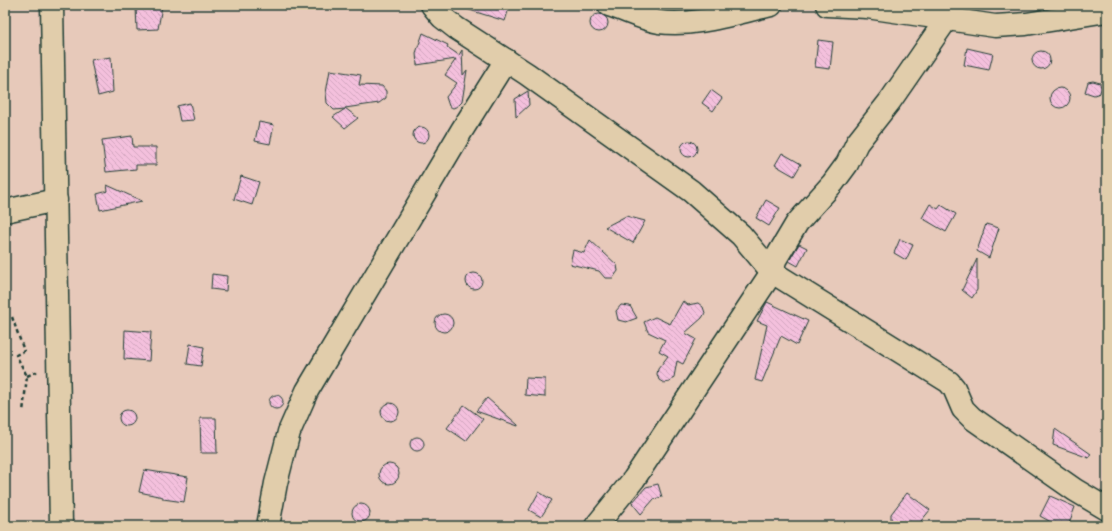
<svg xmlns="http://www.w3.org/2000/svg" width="1112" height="531" font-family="'Shantell Sans',sans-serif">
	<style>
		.building { fill: url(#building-back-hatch); stroke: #1f3d34 }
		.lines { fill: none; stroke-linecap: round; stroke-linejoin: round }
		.minor-casing { stroke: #1f3d34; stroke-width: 25 }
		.path { stroke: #1f3d34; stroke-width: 2.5; stroke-dasharray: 4 3; stroke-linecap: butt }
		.minor { stroke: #e1cdab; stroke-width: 22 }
	</style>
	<defs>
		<pattern id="building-back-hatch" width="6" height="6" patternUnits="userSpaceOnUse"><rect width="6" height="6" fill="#f4c0dd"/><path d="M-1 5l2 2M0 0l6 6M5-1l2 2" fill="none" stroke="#d1a6be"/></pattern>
	</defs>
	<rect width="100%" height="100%" fill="#e7c9ba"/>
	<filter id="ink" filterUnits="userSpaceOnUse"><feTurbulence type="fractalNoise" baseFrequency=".025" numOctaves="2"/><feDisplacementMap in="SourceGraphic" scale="8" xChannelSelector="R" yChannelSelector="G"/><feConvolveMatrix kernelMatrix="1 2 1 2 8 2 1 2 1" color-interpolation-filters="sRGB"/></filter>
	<g filter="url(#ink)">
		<g class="building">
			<path d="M 464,5 L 510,5 L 505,21 L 463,8 Z"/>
			<path d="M 162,6 L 158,29 L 137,30 L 136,7 Z"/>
			<circle cx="599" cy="23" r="9"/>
			<path d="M 423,33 L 448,45 L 447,47 L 459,55 L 462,50 L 463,75 L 467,70 L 462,102 L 458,106 L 453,108 L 449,106 L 446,97 L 457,83 L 445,75 L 456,59 L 417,65 L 416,53 Z"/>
			<path d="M 818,40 L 833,42 L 830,69 L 815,67 Z"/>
			<path d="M 967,48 L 993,54 L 989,70 L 964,65 Z"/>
			<circle cx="1041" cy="60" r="9"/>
			<path d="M 111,57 L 113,92 L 98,96 L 91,60 Z"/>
			<path d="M 330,70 L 361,75 L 359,85 L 382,86 L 386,91 L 386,98 L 379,103 L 345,108 L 358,118 L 345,128 L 333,117 L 345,109 L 334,110 L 327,103 L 326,93 Z"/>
			<path d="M 1093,81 L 1100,83 L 1101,88 L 1100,93 L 1094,95 L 1085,92 L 1088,82 Z"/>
			<circle cx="1060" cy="98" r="10"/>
			<path d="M 711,90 L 722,98 L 713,111 L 702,103 Z"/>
			<path d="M 528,91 L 529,105 L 516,117 L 515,99 Z"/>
			<path d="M 190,103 L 194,120 L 180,121 L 177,106 Z"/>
			<path d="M 259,122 L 274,125 L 270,144 L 255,141 Z"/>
			<circle cx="421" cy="135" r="8"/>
			<path d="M 132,136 L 133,147 L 156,147 L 156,165 L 136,165 L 136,169 L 106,172 L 102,140 Z"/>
			<circle cx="689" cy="149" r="8"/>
			<path d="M 782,153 L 801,164 L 794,176 L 775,165 Z"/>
			<path d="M 241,176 L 259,182 L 252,205 L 234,199 Z"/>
			<path d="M 107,185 L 142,201 L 100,210 L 97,194 L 108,191 Z"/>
			<path d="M 766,200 L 780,208 L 769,226 L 756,218 Z"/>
			<path d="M 930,204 L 938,209 L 941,205 L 956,214 L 946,232 L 922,218 Z"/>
			<path d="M 626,216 L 645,221 L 633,243 L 605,227 Z"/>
			<path d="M 986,224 L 999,228 L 989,258 L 977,251 Z"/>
			<path d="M 900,239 L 913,245 L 906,260 L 894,253 Z"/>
			<path d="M 590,240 L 617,265 L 618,271 L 613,278 L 605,278 L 599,271 L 570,264 L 573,250 L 584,253 Z"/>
			<path d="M 799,244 L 807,248 L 798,266 L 789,261 Z"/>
			<path d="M 977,259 L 977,290 L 972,298 L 962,290 Z"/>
			<circle cx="474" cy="281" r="8"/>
			<path d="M 212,274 L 227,276 L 226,291 L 211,289 Z"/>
			<path d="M 683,301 L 688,305 L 698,303 L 703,307 L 705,313 L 702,318 L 685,333 L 696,339 L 683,364 L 677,361 L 674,377 L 670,382 L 664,383 L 659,380 L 657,374 L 658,369 L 668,356 L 659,351 L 665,340 L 648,332 L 644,322 L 655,317 L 670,324 Z"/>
			<path d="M 767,302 L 808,321 L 797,345 L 781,336 L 762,382 L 755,380 L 767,325 L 757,321 Z"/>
			<path d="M 621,305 L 630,306 L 637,318 L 626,322 L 618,320 L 616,311 Z"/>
			<circle cx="444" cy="323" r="9"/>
			<path d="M 125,330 L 151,332 L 149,361 L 124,359 Z"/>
			<path d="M 190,344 L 204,347 L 201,366 L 187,364 Z"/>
			<path d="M 526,378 L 545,379 L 545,397 L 525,395 Z"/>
			<circle cx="276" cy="402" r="7"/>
			<path d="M 487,398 L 518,425 L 518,426 L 476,411 Z"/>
			<circle cx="390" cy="412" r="9"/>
			<path d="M 464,405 L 483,419 L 466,441 L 447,428 Z"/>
			<circle cx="127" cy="418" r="8"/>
			<path d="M 200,418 L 216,418 L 217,453 L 201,453 Z"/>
			<path d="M 1055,429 L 1091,454 L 1089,458 L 1053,445 Z"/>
			<circle cx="417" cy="444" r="7"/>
			<circle cx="389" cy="474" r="10"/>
			<path d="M 144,470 L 188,477 L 184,502 L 163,499 L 163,497 L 139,492 Z"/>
			<path d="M 658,484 L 662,497 L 654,499 L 641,514 L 632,503 L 646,487 Z"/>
			<path d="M 539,492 L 552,500 L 541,517 L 529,510 Z"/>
			<path d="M 907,493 L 930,510 L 917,526 L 900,526 L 891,519 L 891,514 Z"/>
			<path d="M 1050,496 L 1075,507 L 1068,526 L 1058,526 L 1040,516 Z"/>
			<circle cx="361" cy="513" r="9"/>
		</g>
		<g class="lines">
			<g class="minor-casing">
				<g id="minor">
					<path d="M 52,5 L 61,526"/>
					<path d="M 432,5 L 442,17 L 456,28 L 527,74 L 691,191 L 741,235 L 772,272 L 949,382 L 954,388 L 963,409 L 972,418 L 1075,490 L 1107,509"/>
					<path d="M 609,5 C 625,10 642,19 659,22 C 695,27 735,13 771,5"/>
					<path d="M 827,5 L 867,7 L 995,26 L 1026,24 L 1107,11"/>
					<path d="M 5,211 L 56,200"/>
					<path d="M 268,526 L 276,483 L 289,432 L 307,391 L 462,130 L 506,60"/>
					<path d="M 596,526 L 634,479 L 772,272 L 775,260 L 797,223 L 833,183 L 847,164 L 857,143 L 890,101 L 946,20"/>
				</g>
			</g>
			<g class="path">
				<path d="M 5,317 L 12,317 L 24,351 L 16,355 L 27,376 L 23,412"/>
				<path d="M 27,376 L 36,372 L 38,375"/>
			</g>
			<use href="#minor" class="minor"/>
		</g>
	</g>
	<rect width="1112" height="531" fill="none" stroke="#e1cdab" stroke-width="20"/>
	<rect x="10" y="10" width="1092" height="511" fill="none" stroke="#1f3d34" stroke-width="1.5" filter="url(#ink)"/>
</svg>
